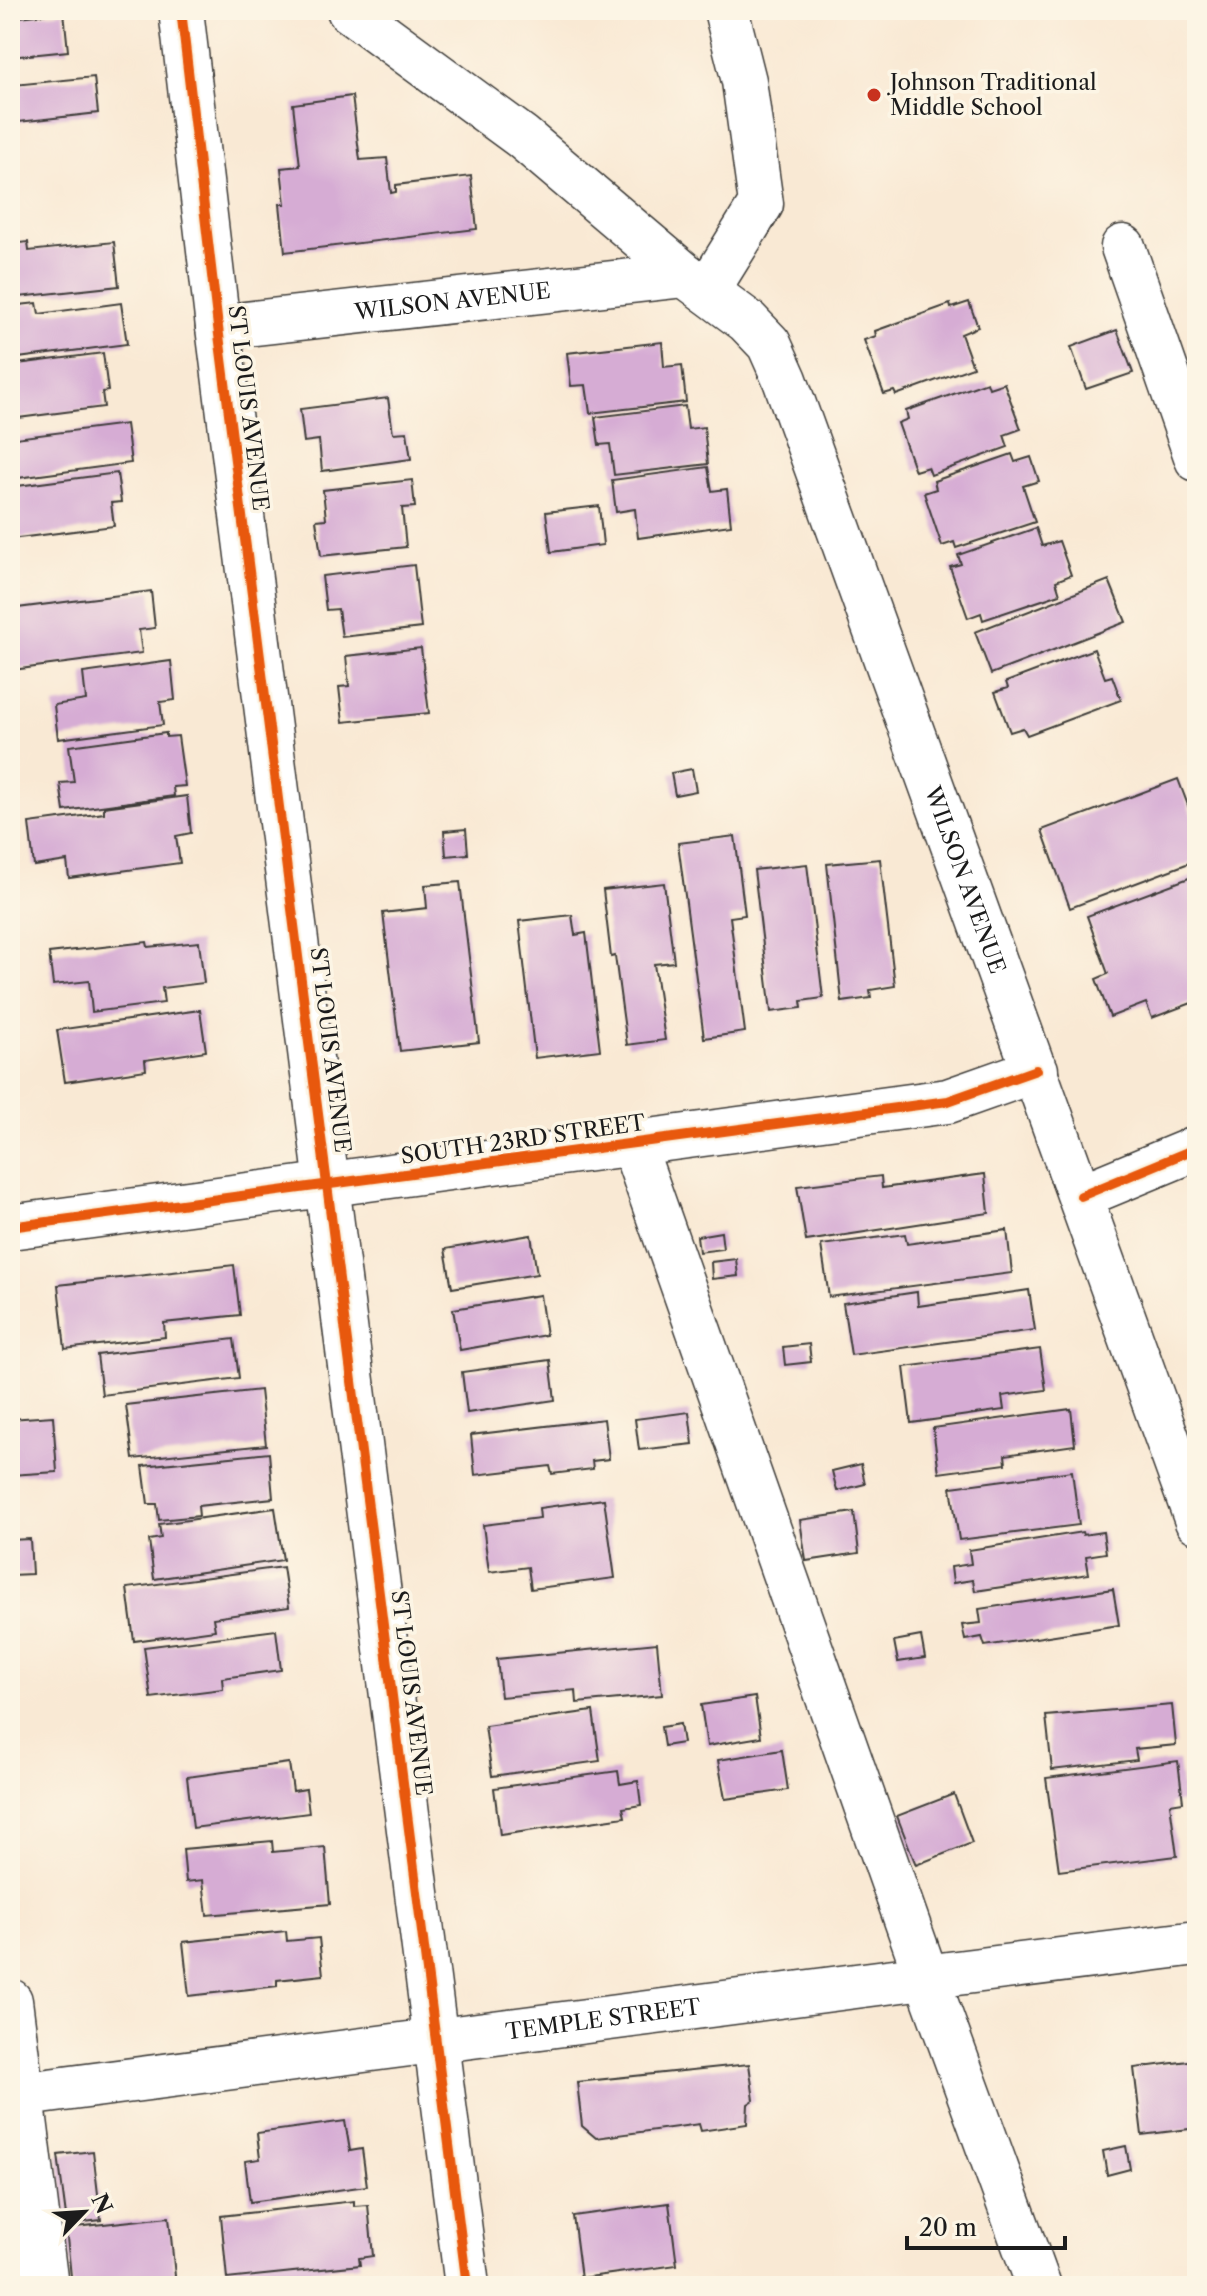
<svg xmlns="http://www.w3.org/2000/svg" width="1207" height="2296" font-family="'Libre Caslon Text',serif">
	<style>
		.building { fill: #d6acd4 }
		.lines { fill: none; stroke-linecap: round; stroke-linejoin: round }
		.minor-casing { stroke: #3d3b38; stroke-width: 47 }
		.minor { stroke: #fff; stroke-width: 44 }
		.cycleway-casing { stroke: #fcf5e5; stroke-width: 15 }
		.cycleway { stroke: #e8590c; stroke-width: 10 }
		.poi-dot { fill: #c8321e; stroke: #fcf5e5; stroke-width: 3 }
		.labels { text-anchor: middle; stroke-width: 7; stroke-linejoin: round; paint-order: stroke }
		.poi-label { font-size: 22px; fill: #1c1c1c; stroke: #fcf5e5; text-anchor: start }
		.street-label { font-size: 22px; fill: #1c1c1c; stroke: #fcf5e5 }
	</style>
	<rect width="100%" height="100%" fill="#fcf5e5"/>
	<filter id="ink" filterUnits="userSpaceOnUse"><feTurbulence type="fractalNoise" baseFrequency=".0125" numOctaves="2"/><feDisplacementMap in="SourceGraphic" scale="16" xChannelSelector="R" yChannelSelector="G"/><feConvolveMatrix kernelMatrix="1 2 1 2 8 2 1 2 1" color-interpolation-filters="sRGB"/></filter>
	<filter id="wash" filterUnits="userSpaceOnUse"><feTurbulence type="fractalNoise" baseFrequency=".006" numOctaves="4" result="noise"/><feDisplacementMap in="SourceGraphic" scale="32" xChannelSelector="R" yChannelSelector="G"/><feGaussianBlur stdDeviation="1.8" result="paint"/><feColorMatrix in="noise" values="0 0 0 0 0 0 0 0 0 0 0 0 0 0 0 0 0 1.4 0 .05"/><feComposite in="paint" operator="in"/></filter>
	<g filter="url(#wash)">
		<rect width="100%" height="100%" fill="#f9e9d4"/>
		<g id="blocks">
			<g class="building">
				<path d="M 64,12 L 68,51 L 10,57 L 10,18 Z"/>
				<path d="M 10,71 L 13,71 L 14,85 L 94,77 L 98,113 L 10,123 Z"/>
				<path d="M 352,96 L 360,160 L 387,158 L 391,193 L 396,192 L 396,185 L 471,176 L 477,229 L 285,252 L 280,204 L 285,204 L 281,168 L 300,166 L 293,104 Z"/>
				<path d="M 28,242 L 29,251 L 114,242 L 119,286 L 10,298 L 10,244 Z"/>
				<path d="M 969,302 L 978,327 L 961,334 L 973,367 L 896,395 L 894,391 L 884,394 L 864,340 L 876,336 L 875,331 L 950,304 L 951,308 Z"/>
				<path d="M 37,303 L 39,314 L 121,303 L 127,344 L 10,359 L 10,306 Z"/>
				<path d="M 1117,330 L 1133,373 L 1086,389 L 1071,347 Z"/>
				<path d="M 662,342 L 664,367 L 682,365 L 686,402 L 590,413 L 586,385 L 571,386 L 567,353 Z"/>
				<path d="M 103,353 L 108,391 L 102,392 L 104,407 L 10,419 L 10,365 Z"/>
				<path d="M 987,382 L 989,388 L 1004,383 L 1021,429 L 1004,435 L 1008,447 L 931,475 L 928,467 L 915,471 L 898,423 L 908,419 L 906,411 Z"/>
				<path d="M 388,398 L 393,433 L 407,432 L 411,459 L 322,471 L 319,440 L 304,442 L 300,409 Z"/>
				<path d="M 685,406 L 688,429 L 704,427 L 708,464 L 614,475 L 610,444 L 599,445 L 595,417 Z"/>
				<path d="M 126,424 L 131,463 L 10,479 L 10,429 L 15,429 L 16,438 Z"/>
				<path d="M 1012,454 L 1015,462 L 1031,457 L 1039,481 L 1023,486 L 1035,522 L 956,548 L 954,542 L 942,546 L 924,493 L 936,489 L 934,481 Z"/>
				<path d="M 708,467 L 712,491 L 727,489 L 731,525 L 638,538 L 635,509 L 616,512 L 612,480 Z"/>
				<path d="M 117,473 L 121,502 L 111,503 L 114,526 L 10,539 L 10,487 Z"/>
				<path d="M 412,480 L 415,507 L 402,508 L 406,547 L 321,556 L 316,520 L 326,519 L 323,490 Z"/>
				<path d="M 599,506 L 603,545 L 551,552 L 546,512 Z"/>
				<path d="M 1036,528 L 1042,546 L 1059,541 L 1071,575 L 1056,581 L 1060,594 L 983,620 L 981,613 L 968,618 L 950,567 L 961,564 L 958,555 Z"/>
				<path d="M 414,565 L 421,628 L 342,637 L 338,609 L 326,610 L 322,576 Z"/>
				<path d="M 1109,580 L 1126,622 L 991,674 L 975,632 Z"/>
				<path d="M 151,591 L 155,628 L 139,630 L 142,653 L 12,670 L 10,609 Z"/>
				<path d="M 421,648 L 429,713 L 343,722 L 339,687 L 349,686 L 346,656 Z"/>
				<path d="M 1094,649 L 1105,678 L 1112,676 L 1121,700 L 1027,735 L 1023,728 L 1010,732 L 995,692 L 1008,688 L 1006,682 Z"/>
				<path d="M 171,661 L 175,700 L 160,702 L 163,725 L 58,739 L 54,705 L 86,700 L 83,673 Z"/>
				<path d="M 166,733 L 166,737 L 178,736 L 185,786 L 173,787 L 174,796 L 64,811 L 60,783 L 74,782 L 69,746 Z"/>
				<path d="M 692,769 L 696,791 L 675,795 L 671,773 Z"/>
				<path d="M 1178,779 L 1197,829 L 1197,860 L 1070,908 L 1042,830 Z"/>
				<path d="M 187,796 L 191,833 L 176,836 L 180,863 L 69,878 L 67,861 L 34,866 L 29,823 L 104,813 L 104,807 Z"/>
				<path d="M 466,829 L 468,854 L 446,856 L 444,831 Z"/>
				<path d="M 735,836 L 745,915 L 730,917 L 745,1032 L 704,1038 L 678,843 Z"/>
				<path d="M 880,859 L 895,986 L 870,990 L 871,998 L 842,1002 L 827,864 Z"/>
				<path d="M 807,864 L 823,998 L 801,1001 L 802,1008 L 771,1012 L 754,870 Z"/>
				<path d="M 1197,875 L 1197,1001 L 1152,1018 L 1146,1003 L 1110,1017 L 1096,979 L 1108,974 L 1087,916 Z"/>
				<path d="M 460,882 L 479,1042 L 400,1051 L 383,913 L 427,908 L 425,885 Z"/>
				<path d="M 664,883 L 674,962 L 654,964 L 665,1040 L 627,1045 L 615,956 L 611,957 L 603,890 Z"/>
				<path d="M 572,915 L 575,935 L 586,933 L 600,1050 L 535,1058 L 519,921 Z"/>
				<path d="M 147,942 L 148,947 L 199,942 L 204,983 L 162,988 L 164,1003 L 92,1012 L 89,981 L 53,985 L 49,953 Z"/>
				<path d="M 200,1010 L 206,1051 L 145,1060 L 146,1070 L 65,1082 L 57,1030 Z"/>
				<path d="M 985,1174 L 989,1213 L 806,1241 L 797,1186 L 881,1176 L 882,1188 Z"/>
				<path d="M 1007,1230 L 1012,1273 L 829,1297 L 821,1245 L 905,1234 L 907,1244 Z"/>
				<path d="M 721,1232 L 723,1249 L 699,1252 L 697,1236 Z"/>
				<path d="M 531,1235 L 537,1274 L 452,1288 L 445,1249 Z"/>
				<path d="M 736,1259 L 738,1276 L 712,1279 L 711,1262 Z"/>
				<path d="M 234,1265 L 240,1315 L 164,1323 L 165,1337 L 65,1349 L 58,1285 Z"/>
				<path d="M 1029,1290 L 1035,1330 L 851,1355 L 843,1303 L 917,1292 L 918,1306 Z"/>
				<path d="M 540,1295 L 546,1335 L 460,1350 L 453,1309 Z"/>
				<path d="M 234,1339 L 239,1378 L 102,1395 L 97,1355 Z"/>
				<path d="M 809,1344 L 811,1362 L 785,1365 L 783,1347 Z"/>
				<path d="M 1040,1349 L 1046,1390 L 1002,1396 L 1004,1410 L 911,1423 L 904,1367 Z"/>
				<path d="M 550,1360 L 555,1400 L 467,1413 L 462,1372 Z"/>
				<path d="M 260,1390 L 266,1445 L 133,1459 L 126,1405 Z"/>
				<path d="M 1071,1409 L 1075,1445 L 1005,1455 L 1006,1464 L 939,1473 L 933,1428 Z"/>
				<path d="M 689,1412 L 693,1444 L 639,1450 L 635,1419 Z"/>
				<path d="M 53,1416 L 57,1472 L 10,1475 L 10,1419 Z"/>
				<path d="M 604,1419 L 609,1459 L 592,1461 L 593,1469 L 552,1474 L 550,1466 L 475,1475 L 471,1435 Z"/>
				<path d="M 269,1453 L 273,1498 L 198,1506 L 199,1516 L 159,1520 L 157,1504 L 148,1504 L 143,1466 Z"/>
				<path d="M 861,1464 L 865,1484 L 837,1491 L 832,1471 Z"/>
				<path d="M 1072,1471 L 1079,1525 L 959,1540 L 951,1487 Z"/>
				<path d="M 604,1499 L 615,1578 L 531,1589 L 528,1567 L 489,1572 L 483,1525 L 540,1518 L 539,1508 Z"/>
				<path d="M 275,1508 L 283,1560 L 154,1579 L 149,1540 L 161,1538 L 159,1524 Z"/>
				<path d="M 854,1512 L 859,1553 L 806,1561 L 800,1520 Z"/>
				<path d="M 1082,1532 L 1083,1535 L 1103,1532 L 1106,1553 L 1086,1556 L 1089,1574 L 975,1591 L 973,1580 L 953,1583 L 951,1567 L 971,1564 L 969,1550 Z"/>
				<path d="M 30,1539 L 32,1574 L 10,1575 L 10,1540 Z"/>
				<path d="M 283,1567 L 289,1607 L 213,1618 L 215,1630 L 134,1641 L 127,1588 Z"/>
				<path d="M 1113,1589 L 1119,1625 L 985,1646 L 982,1637 L 965,1640 L 962,1625 L 981,1623 L 979,1609 Z"/>
				<path d="M 276,1630 L 281,1670 L 222,1678 L 223,1689 L 151,1698 L 144,1647 Z"/>
				<path d="M 921,1636 L 925,1658 L 898,1662 L 894,1641 Z"/>
				<path d="M 657,1643 L 662,1695 L 577,1703 L 576,1690 L 501,1697 L 497,1659 Z"/>
				<path d="M 755,1697 L 761,1737 L 707,1746 L 701,1705 Z"/>
				<path d="M 1172,1705 L 1176,1745 L 1135,1749 L 1137,1760 L 1052,1770 L 1046,1716 Z"/>
				<path d="M 593,1711 L 600,1761 L 492,1776 L 485,1726 Z"/>
				<path d="M 680,1724 L 683,1743 L 664,1746 L 661,1727 Z"/>
				<path d="M 782,1750 L 788,1790 L 725,1799 L 718,1760 Z"/>
				<path d="M 1178,1761 L 1183,1802 L 1170,1804 L 1177,1856 L 1059,1871 L 1046,1778 Z"/>
				<path d="M 289,1763 L 293,1791 L 306,1789 L 309,1813 L 193,1828 L 187,1777 Z"/>
				<path d="M 618,1771 L 620,1784 L 638,1781 L 641,1805 L 623,1808 L 625,1817 L 500,1835 L 494,1788 Z"/>
				<path d="M 954,1794 L 972,1843 L 916,1865 L 897,1816 Z"/>
				<path d="M 272,1841 L 273,1852 L 325,1847 L 330,1904 L 207,1915 L 203,1880 L 186,1882 L 183,1849 Z"/>
				<path d="M 286,1931 L 287,1941 L 319,1938 L 323,1975 L 277,1980 L 277,1986 L 189,1996 L 183,1942 Z"/>
				<path d="M 1197,2060 L 1197,2128 L 1142,2135 L 1134,2068 Z"/>
				<path d="M 749,2064 L 754,2100 L 748,2104 L 747,2124 L 701,2131 L 699,2124 L 596,2138 L 582,2126 L 577,2082 Z"/>
				<path d="M 345,2121 L 350,2151 L 362,2149 L 367,2186 L 250,2202 L 245,2161 L 260,2159 L 257,2133 Z"/>
				<path d="M 1126,2146 L 1130,2169 L 1107,2175 L 1103,2151 Z"/>
				<path d="M 93,2151 L 101,2220 L 67,2224 L 58,2155 Z"/>
				<path d="M 354,2201 L 354,2206 L 368,2205 L 373,2256 L 359,2258 L 360,2265 L 227,2279 L 221,2216 Z"/>
				<path d="M 669,2203 L 677,2265 L 581,2278 L 573,2216 Z"/>
				<path d="M 169,2217 L 176,2286 L 72,2286 L 66,2228 Z"/>
				<path d="M 16,2221 L 22,2268 L 10,2270 L 10,2222 Z"/>
			</g>
		</g>
	</g>
	<g filter="url(#ink)">
		<use href="#blocks" fill-opacity="0" stroke="#3d3b38" stroke-width="2"/>
		<g class="lines">
			<g class="minor-casing">
				<g id="minor">
					<path d="M 181,10 L 218,327 L 467,2286"/>
					<path id="s1" d="M 349,10 L 522,137 L 685,275 L 747,321 L 769,344 L 785,380 L 1197,1521"/>
					<path d="M 1123,247 L 1197,459"/>
					<path d="M 707,291 L 761,204 L 744,81 L 726,10"/>
					<path id="s2" d="M 218,327 L 685,275"/>
					<path d="M 633,1144 L 926,1976 L 1039,2286"/>
					<path d="M 1081,1196 L 1197,1148"/>
					<path d="M 10,1227 L 948,1101 L 1036,1070"/>
					<path d="M 10,2001 L 46,2286"/>
					<path id="s3" d="M 10,2096 C 406,2046 801,1991 1197,1943"/>
				</g>
			</g>
			<use href="#minor" class="minor"/>
			<g class="cycleway-casing">
				<g id="cycleway">
					<path d="M 181,10 L 218,327 L 467,2286"/>
					<path d="M 1081,1196 L 1197,1148"/>
					<path d="M 10,1227 L 948,1101 L 1036,1070"/>
				</g>
			</g>
			<use href="#cycleway" class="cycleway"/>
		</g>
	</g>
	<circle class="poi-dot" cx="874" cy="95" r="8"/>
	<g class="labels">
		<g class="poi-label">
			<text x="890" y="90">Johnson Traditional<tspan x="890" dy="25">Middle School</tspan></text>
		</g>
		<g class="street-label">
			<text dy="8" stroke="none"><textPath href="#s2" startOffset="236">WILSON AVENUE</textPath></text>
			<text transform="translate(249 408) rotate(83)" y="8">ST LOUIS AVENUE</text>
			<text dy="8" stroke="none"><textPath href="#s1" startOffset="1108">WILSON AVENUE</textPath></text>
			<text transform="translate(331 1050) rotate(83)" y="8">ST LOUIS AVENUE</text>
			<text transform="translate(523 1139) rotate(-8)" y="8">SOUTH 23RD STREET</text>
			<text transform="translate(412 1693) rotate(83)" y="8">ST LOUIS AVENUE</text>
			<text dy="8" stroke="none"><textPath href="#s3" startOffset="598">TEMPLE STREET</textPath></text>
		</g>
	</g>
	<rect width="1207" height="2296" fill="none" stroke="#fcf5e5" stroke-width="40"/>
	<g transform="translate(84 2212) rotate(65)" stroke="#fcf5e5" stroke-width="6" paint-order="stroke">
	<path d="M0-6L14 30L0 20L-14 30Z" fill="#1c1c1c"/>
	<text y="-12" font-size="22" font-weight="bold" text-anchor="middle" fill="#1c1c1c">N</text>
	</g>
	<path d="M907 2236v12h158v-12" fill="none" stroke="#1c1c1c" stroke-width="4"/>
	<text x="919" y="2236" font-size="24" fill="#1c1c1c" stroke="#fcf5e5" stroke-width="6" paint-order="stroke">20 m</text>
</svg>
